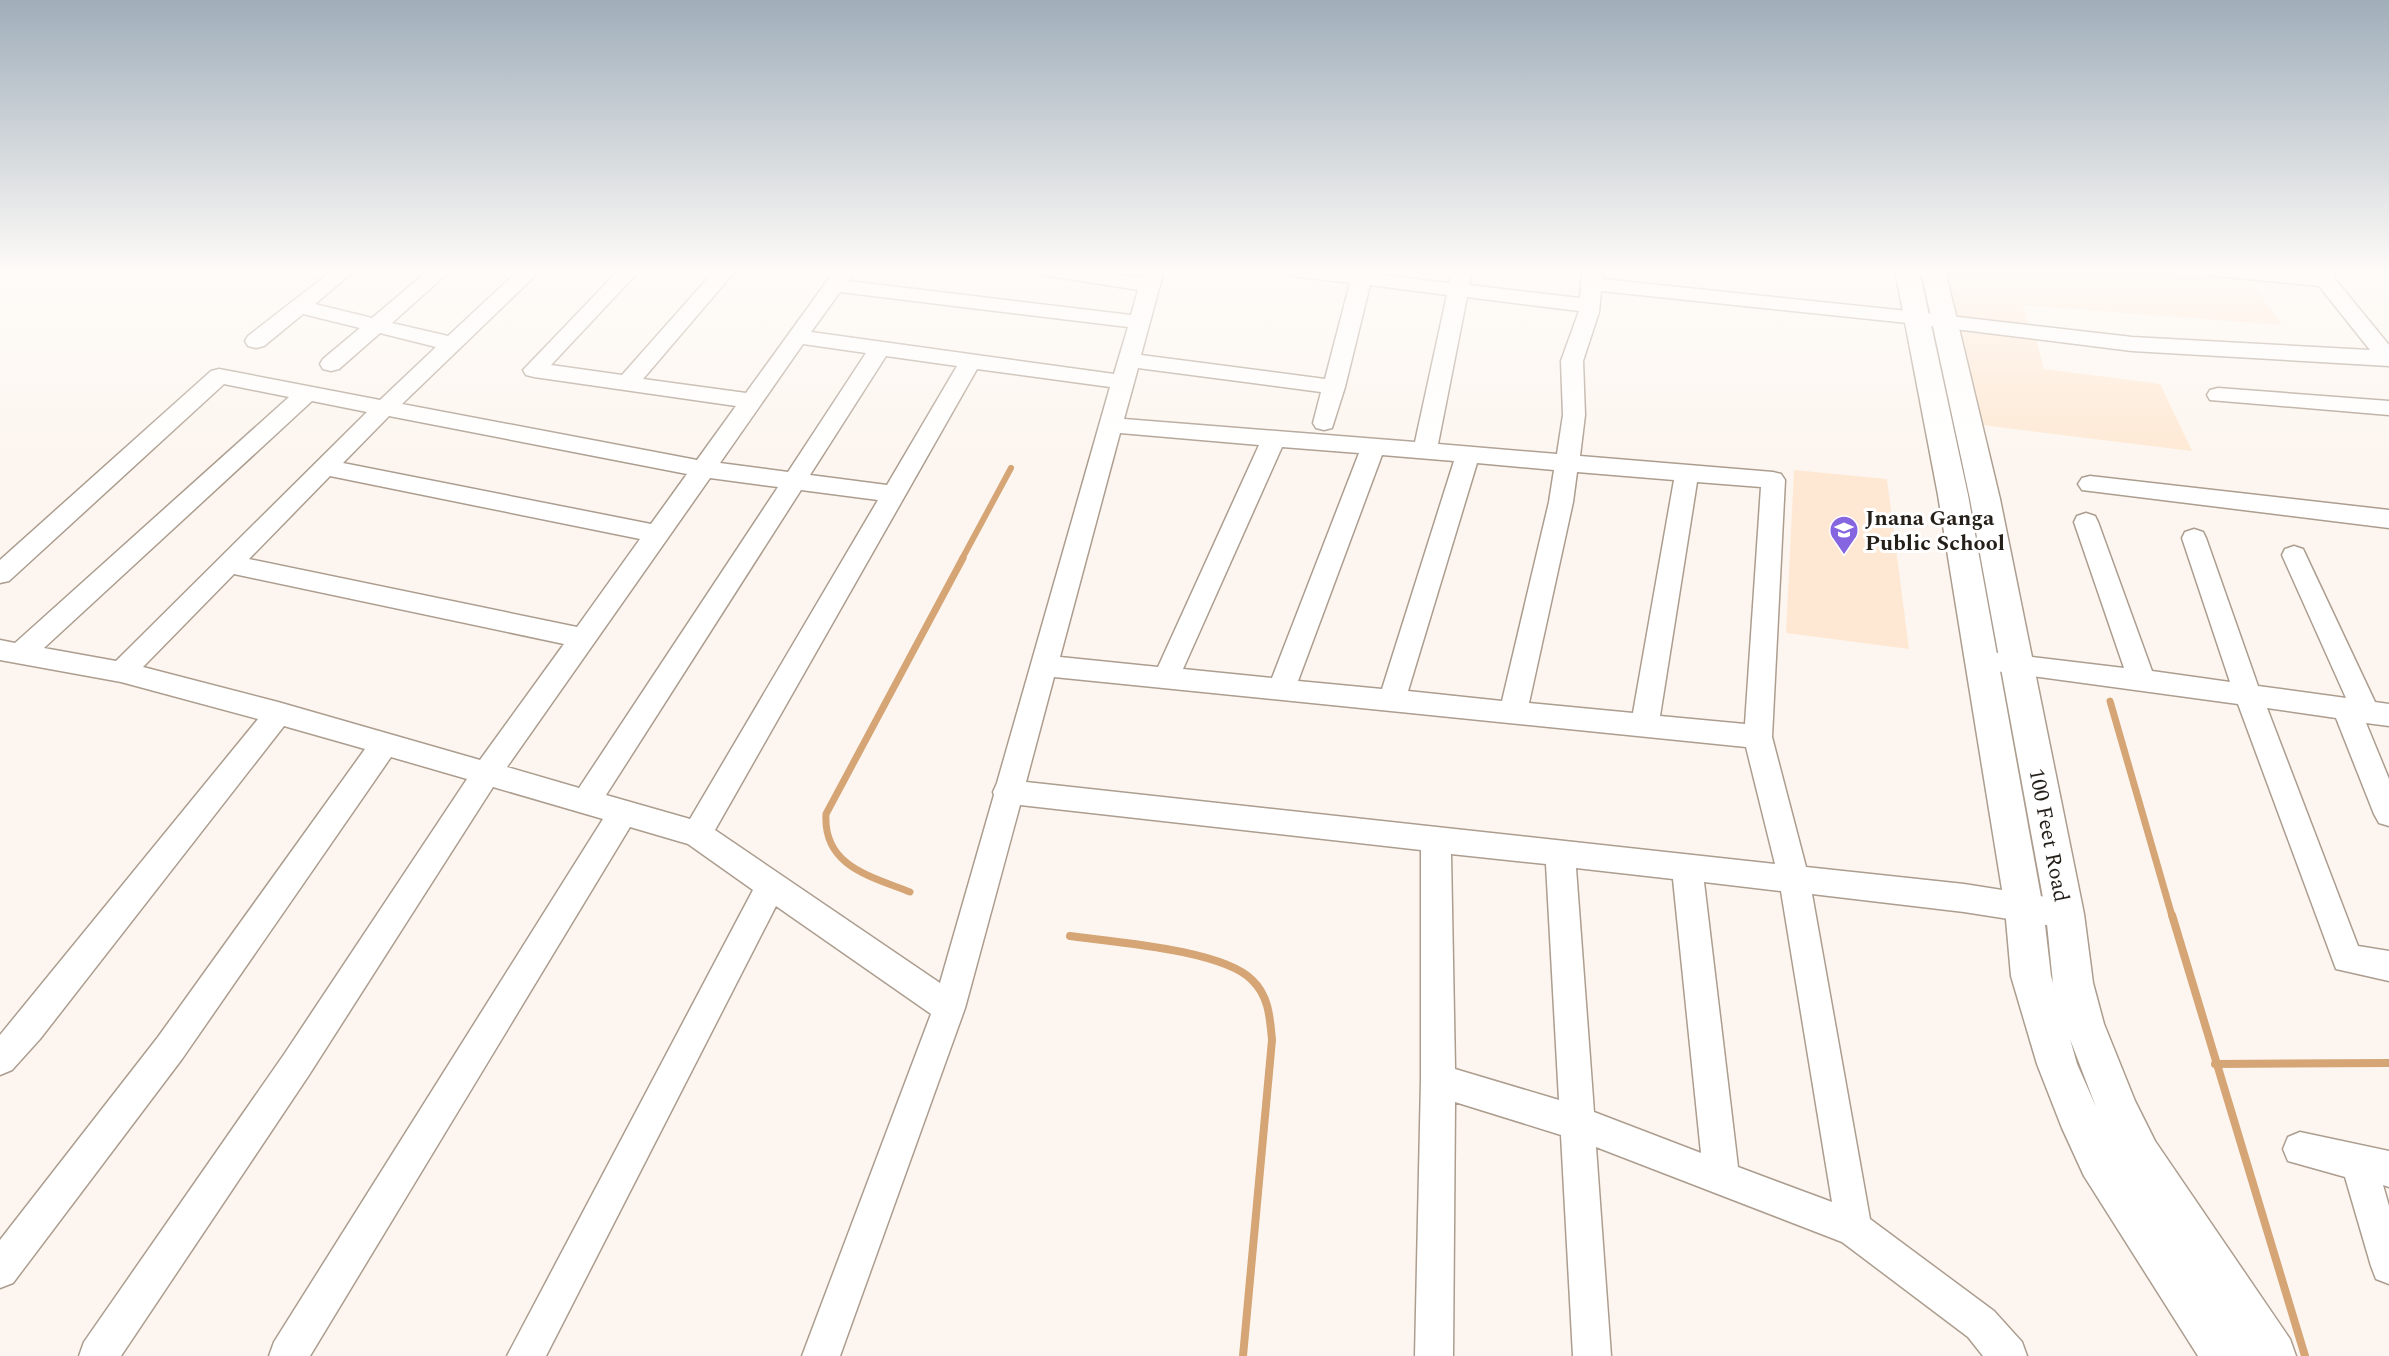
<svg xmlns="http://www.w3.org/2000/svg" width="2389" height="1356" font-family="Spectral,serif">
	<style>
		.built { fill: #fee8d3 }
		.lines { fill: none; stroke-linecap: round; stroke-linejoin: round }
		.stream-far2 { stroke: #d5a575; stroke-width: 6 }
		.stream-far1 { stroke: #d5a575; stroke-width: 7 }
		.stream { stroke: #d5a575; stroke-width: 8 }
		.minor-casing { stroke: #ac9d8f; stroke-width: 3 }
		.major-casing { stroke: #ac9d8f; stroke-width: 3 }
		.minor { fill: #fff; fill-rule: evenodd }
		.major { fill: #fff; fill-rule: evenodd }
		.labels { text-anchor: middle; stroke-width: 6; stroke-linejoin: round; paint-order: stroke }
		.poi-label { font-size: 22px; font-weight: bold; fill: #251f19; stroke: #fff; text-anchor: start }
		.street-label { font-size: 22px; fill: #251f19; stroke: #fff }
	</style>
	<rect width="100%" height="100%" fill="#fdf6f0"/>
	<g class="built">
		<path d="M 1945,270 L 2141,270 L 2249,279 L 2282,325 L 2023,305 L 2029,326 L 1958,317 Z"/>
		<path d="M 1957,331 L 2036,339 L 2044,369 L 2160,384 L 2192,451 L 1982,425 Z"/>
		<path d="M 1794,470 L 1887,479 L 1909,649 L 1786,633 Z"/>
	</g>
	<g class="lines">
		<path class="stream-far2" d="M 962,559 L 1011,468"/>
		<g class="stream-far1">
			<path d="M 2110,701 L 2172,916"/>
			<path d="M 910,892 C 870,876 823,866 826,814 L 963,558"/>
		</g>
		<g class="stream">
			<path d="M 2172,915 L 2305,1356"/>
			<path d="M 1070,936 C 1114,942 1223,950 1252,980 C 1269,996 1270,1018 1272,1040 L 1243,1356"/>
			<path d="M 2215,1064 L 2389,1063"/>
		</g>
		<g class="minor-casing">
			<g id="minor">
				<path d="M 333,270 L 355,270 L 315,304 L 372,318 L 429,270 L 451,270 L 392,323 L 448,336 L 519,270 L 541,270 L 402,404 L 697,460 L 736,406 L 534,377 L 526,375 L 523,370 L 619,270 L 640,270 L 551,365 L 622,375 L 715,270 L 736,270 L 643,379 L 746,393 L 835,270 L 855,270 L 848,281 L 1131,315 L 1138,290 L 1050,276 L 1043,274 L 1040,270 L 1089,270 L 1142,278 L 1144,270 L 1164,270 L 1141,355 L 1325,379 L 1350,283 L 1294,276 L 1287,274 L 1284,270 L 1343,270 L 1449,283 L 1452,270 L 1472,270 L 1469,285 L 1580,298 L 1582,270 L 1602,270 L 1602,279 L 1898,310 L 2132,337 L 2370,350 L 2319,286 L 2216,276 L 2209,274 L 2206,270 L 2281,270 L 2312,273 L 2311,270 L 2331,270 L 2335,279 L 2389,345 L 2389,366 L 2132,351 L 1898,322 L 1601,291 L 1599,312 L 1583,361 L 1585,415 L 1580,456 L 1773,472 L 1781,474 L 1785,480 L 1772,737 L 1806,867 L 1964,884 L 2065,900 L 2076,904 L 2080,914 L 2076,924 L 2065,928 L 1964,912 L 1812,894 L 1870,1219 L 1994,1311 L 2022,1342 L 2027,1356 L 1983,1356 L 1968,1337 L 1842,1242 L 1596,1147 L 1611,1356 L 1573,1356 L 1561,1135 L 1455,1102 L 1453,1356 L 1415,1356 L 1421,1080 L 1421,850 L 1020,805 L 965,1008 L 840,1356 L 802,1356 L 931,1014 L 776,906 L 546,1356 L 507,1356 L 753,890 L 688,844 L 630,827 L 310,1356 L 269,1356 L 274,1342 L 603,819 L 493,787 L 309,1075 L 121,1356 L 79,1356 L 84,1342 L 285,1053 L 467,779 L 391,757 L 182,1059 L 13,1283 L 0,1288 L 0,1240 L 158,1037 L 365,749 L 284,726 L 40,1039 L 12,1070 L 0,1075 L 0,1035 L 258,719 L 121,682 L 0,660 L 0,640 L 15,643 L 289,397 L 224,384 L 9,581 L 0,583 L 0,560 L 211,371 L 219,369 L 380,400 L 436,347 L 380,333 L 339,369 L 331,371 L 323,369 L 320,364 L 323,359 L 360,328 L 303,314 L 264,346 L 256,348 L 248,346 L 245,341 L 248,336 ZM 1370,285 L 1447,295 L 1415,442 L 1124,419 L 1138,368 L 1321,392 L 1313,423 L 1316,428 L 1324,430 L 1332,428 L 1345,387 ZM 840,292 L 1128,327 L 1114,374 L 811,332 ZM 1467,297 L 1579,311 L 1561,361 L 1563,415 L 1557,454 L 1438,444 ZM 803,344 L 866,353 L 788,472 L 720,463 ZM 886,356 L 957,366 L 887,485 L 810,475 ZM 977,369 L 1110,387 L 997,783 L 993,792 L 994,795 L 940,983 L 715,830 ZM 312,401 L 367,412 L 116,661 L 44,648 ZM 389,416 L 687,474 L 651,524 L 343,463 ZM 1120,433 L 1259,445 L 1158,667 L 1060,657 ZM 1282,447 L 1359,453 L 1272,678 L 1183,669 ZM 1382,455 L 1454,461 L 1382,689 L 1298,681 ZM 1477,463 L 1554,470 L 1549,502 L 1502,701 L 1408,691 ZM 1577,472 L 1674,480 L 1633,713 L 1529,703 L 1573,502 ZM 330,476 L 640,539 L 577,627 L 249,559 ZM 710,478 L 778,487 L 579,788 L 507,767 ZM 1697,482 L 1761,487 L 1745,724 L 1660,716 ZM 801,490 L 878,500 L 690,819 L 606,795 ZM 234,574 L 564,644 L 480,760 L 278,702 L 143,667 ZM 1054,677 L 1746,747 L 1775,864 L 1026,782 ZM 1451,854 L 1546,864 L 1559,1100 L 1455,1069 ZM 1576,868 L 1673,879 L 1701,1153 L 1594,1112 ZM 1704,882 L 1781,891 L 1832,1202 L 1738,1167 Z"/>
				<path d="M 2218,388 L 2389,401 L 2389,415 L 2210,400 L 2207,395 L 2210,390 Z"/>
				<path d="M 2090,476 L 2389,510 L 2389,528 L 2082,490 L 2078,484 L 2082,478 Z"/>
				<path d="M 2086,513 L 2095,516 L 2098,522 L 2152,671 L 2230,682 L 2182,538 L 2185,532 L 2194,529 L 2203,532 L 2206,538 L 2258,686 L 2346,698 L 2282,555 L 2285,549 L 2294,546 L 2303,549 L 2375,702 L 2389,704 L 2389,726 L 2366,723 L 2389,779 L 2389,826 L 2379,823 L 2374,814 L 2336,718 L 2267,708 L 2358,946 L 2389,951 L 2389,981 L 2336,969 L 2238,704 L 1973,668 L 1969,661 L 1973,654 L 1982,651 L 2124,668 L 2074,522 L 2077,516 Z"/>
				<path d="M 2300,1132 L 2389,1151 L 2389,1187 L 2383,1185 L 2389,1206 L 2389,1284 L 2376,1279 L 2371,1266 L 2345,1177 L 2288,1161 L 2283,1149 L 2288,1137 Z"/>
			</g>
		</g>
		<g class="major-casing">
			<path id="major" d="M 1895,270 L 1919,270 L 1968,495 L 2043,908 L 2051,976 L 2058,1000 L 2053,983 L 2046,914 L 1970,499 L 1921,270 L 1945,270 L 2000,499 L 2084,914 L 2093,983 L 2104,1024 L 2135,1101 L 2155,1141 L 2290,1339 L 2296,1356 L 2198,1356 L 2084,1176 L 2062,1128 L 2037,1064 L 2011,976 L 2005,908 L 1938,495 ZM 2070,1039 L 2096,1107 L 2077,1064 Z"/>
		</g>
		<use href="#minor" class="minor"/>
		<use href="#major" class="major"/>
	</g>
	<linearGradient id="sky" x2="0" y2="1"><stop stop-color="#a0aeba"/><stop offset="0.59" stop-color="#fefbf8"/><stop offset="1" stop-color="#fefbf8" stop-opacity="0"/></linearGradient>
	<rect width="2389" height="460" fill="url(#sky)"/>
	<defs>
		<g id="school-pin" transform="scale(1.5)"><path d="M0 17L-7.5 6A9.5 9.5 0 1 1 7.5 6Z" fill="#8665e0" stroke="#fff"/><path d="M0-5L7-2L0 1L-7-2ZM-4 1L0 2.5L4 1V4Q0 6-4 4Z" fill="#fff"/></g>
	</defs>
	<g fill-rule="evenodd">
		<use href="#school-pin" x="1844" y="530"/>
	</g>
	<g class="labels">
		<g class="poi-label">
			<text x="1865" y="525">Jnana Ganga<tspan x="1865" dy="25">Public School</tspan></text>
		</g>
		<g class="street-label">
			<text transform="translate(2050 835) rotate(79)" y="8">100 Feet Road</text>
		</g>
	</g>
</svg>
